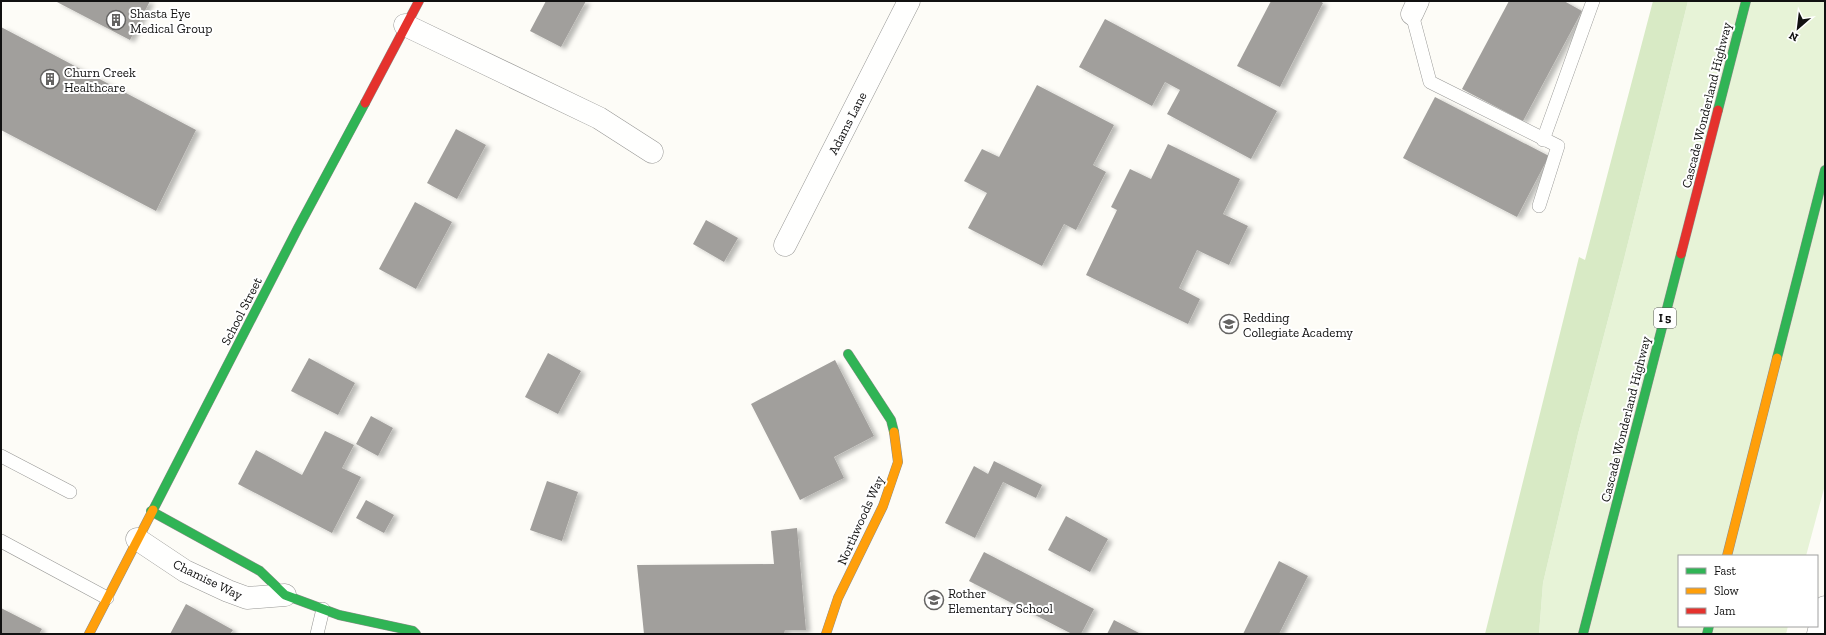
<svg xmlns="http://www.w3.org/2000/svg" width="1826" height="635" font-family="'Zilla Slab',serif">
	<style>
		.green { fill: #e7f3d7 }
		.forest { fill: #d8eac5 }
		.building { fill: #a19f9c; filter: url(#shadow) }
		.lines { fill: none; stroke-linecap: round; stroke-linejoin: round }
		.lane-casing { stroke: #979795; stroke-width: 14 }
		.street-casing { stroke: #979795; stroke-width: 23 }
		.fast-casing { stroke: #8e8d8b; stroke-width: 10 }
		.slow-casing { stroke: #8e8d8b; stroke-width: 10 }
		.jam-casing { stroke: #8e8d8b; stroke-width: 10 }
		.lane { stroke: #fffffe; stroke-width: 13 }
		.street { stroke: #fffffe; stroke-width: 22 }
		.fast { stroke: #30b455; stroke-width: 9 }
		.slow { stroke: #ff9f0a; stroke-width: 9 }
		.jam { stroke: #e5322d; stroke-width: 9 }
		.labels { text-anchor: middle; stroke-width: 4; stroke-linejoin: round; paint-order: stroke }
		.shield { fill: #fff; stroke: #585858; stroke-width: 1 }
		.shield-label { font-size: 12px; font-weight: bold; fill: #111 }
		.poi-label { font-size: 13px; fill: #111; stroke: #fff; text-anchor: start }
		.street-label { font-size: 13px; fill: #111; stroke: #fff }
	</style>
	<defs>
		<filter id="shadow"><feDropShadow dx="4.5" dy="2.5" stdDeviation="2" flood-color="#0004"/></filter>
	</defs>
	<rect width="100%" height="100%" fill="#fdfcf7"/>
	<path class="green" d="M 1688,1 L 1825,1 L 1825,485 L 1806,556 L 1679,556 L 1679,626 L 1788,626 L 1786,634 L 1539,634 L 1543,583 L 1578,434 L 1624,259 Z"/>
	<path class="forest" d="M 1653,1 L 1688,1 L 1624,259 L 1578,434 L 1543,583 L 1539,634 L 1485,634 L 1579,257 L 1585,260 Z"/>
	<g class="building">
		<path d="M 55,1 L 150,1 L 130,40 Z"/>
		<path d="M 546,1 L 586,1 L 561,47 L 530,31 Z"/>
		<path d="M 1271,1 L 1320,1 L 1323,3 L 1280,87 L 1237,66 Z"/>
		<path d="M 1509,1 L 1564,1 L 1582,11 L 1523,121 L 1462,89 Z"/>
		<path d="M 1105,19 L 1277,111 L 1251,159 L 1167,114 L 1180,90 L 1165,82 L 1152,106 L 1079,67 Z"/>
		<path d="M 1,27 L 196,130 L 156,211 L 1,130 Z"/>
		<path d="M 1037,85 L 1114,125 L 1093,165 L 1106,172 L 1076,230 L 1064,224 L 1042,266 L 968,228 L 987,193 L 964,181 L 982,149 L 999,157 Z"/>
		<path d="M 1435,97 L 1549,156 L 1517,217 L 1403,158 Z"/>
		<path d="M 456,129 L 486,145 L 457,199 L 427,183 Z"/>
		<path d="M 1168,144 L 1240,179 L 1223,214 L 1248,226 L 1229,265 L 1197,250 L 1179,288 L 1200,299 L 1188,324 L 1086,275 L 1117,210 L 1111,207 L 1130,169 L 1151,179 Z"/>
		<path d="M 415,202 L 452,222 L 416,289 L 379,269 Z"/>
		<path d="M 706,220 L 738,238 L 724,262 L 693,244 Z"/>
		<path d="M 548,353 L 581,371 L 558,414 L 525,397 Z"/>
		<path d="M 309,358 L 355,383 L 338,415 L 291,391 Z"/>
		<path d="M 835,360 L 874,436 L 834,457 L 844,478 L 800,500 L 751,404 Z"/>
		<path d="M 371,416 L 393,428 L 378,456 L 356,444 Z"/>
		<path d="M 325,431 L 354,445 L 342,468 L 361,477 L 332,533 L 238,484 L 256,450 L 302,475 Z"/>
		<path d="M 994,461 L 1042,485 L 1036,498 L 1003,482 L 975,538 L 945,523 L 974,466 L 988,474 Z"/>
		<path d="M 547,481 L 578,492 L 562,541 L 530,530 Z"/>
		<path d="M 366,500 L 394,515 L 384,533 L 356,518 Z"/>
		<path d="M 1066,516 L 1108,539 L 1090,572 L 1048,550 Z"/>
		<path d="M 797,528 L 806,630 L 785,630 L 784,634 L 644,634 L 637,565 L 774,564 L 771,531 Z"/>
		<path d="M 984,552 L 1094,609 L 1081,634 L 1072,634 L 969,581 Z"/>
		<path d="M 1279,561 L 1308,576 L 1279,634 L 1243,634 Z"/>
		<path d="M 186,604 L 233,630 L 230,634 L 170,634 Z"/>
		<path d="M 1,608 L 42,629 L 39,634 L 1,634 Z"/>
		<path d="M 1114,620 L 1141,634 L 1107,634 Z"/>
	</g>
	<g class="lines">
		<g class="lane-casing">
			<g id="lane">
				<path d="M 1412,14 L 1430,82 L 1558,146 L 1539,206"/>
				<path d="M 1543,140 L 1593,1"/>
				<path d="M 1,456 L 70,492"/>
				<path d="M 1,541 L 107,598"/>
				<path d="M 317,634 L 323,609"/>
			</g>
		</g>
		<g class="street-casing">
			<g id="street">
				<path d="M 1412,14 L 1418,1"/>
				<path d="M 405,25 L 599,118 L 652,152"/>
				<path d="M 785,245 L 909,1"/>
				<path d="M 137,539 L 185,571 L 228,591 L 247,598 L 285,595"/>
				<path d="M 1818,634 L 1825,607"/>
			</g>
		</g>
		<g class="fast-casing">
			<g id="fast">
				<path d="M 1718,110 L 1746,1"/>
				<path d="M 848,354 L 891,420 L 894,432"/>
				<path d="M 1777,358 L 1825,170"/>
				<path d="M 153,510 L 298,228 L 365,103"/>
				<path d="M 151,511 L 260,571 L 285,595 L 339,615 L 413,631 L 416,634"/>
				<path d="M 1583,634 L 1681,254"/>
				<path d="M 1707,634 L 1709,626"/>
			</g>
		</g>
		<g class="slow-casing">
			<g id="slow">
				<path d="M 1727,556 L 1777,358"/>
				<path d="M 89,634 L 153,510"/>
				<path d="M 826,634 L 838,598 L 883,506 L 898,462 L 894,432"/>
			</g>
		</g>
		<g class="jam-casing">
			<g id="jam">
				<path d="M 365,103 L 419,1"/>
				<path d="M 1681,254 L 1718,110"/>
			</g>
		</g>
		<use href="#lane" class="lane"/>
		<use href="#street" class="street"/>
		<use href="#fast" class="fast"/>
		<use href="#slow" class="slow"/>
		<use href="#jam" class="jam"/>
	</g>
	<defs>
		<g id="building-ring" transform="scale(1)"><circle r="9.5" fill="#fff" stroke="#646362" stroke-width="1.5"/><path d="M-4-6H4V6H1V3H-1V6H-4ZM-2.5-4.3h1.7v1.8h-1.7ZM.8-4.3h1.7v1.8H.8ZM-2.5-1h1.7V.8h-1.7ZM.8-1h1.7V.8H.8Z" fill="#646362"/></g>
		<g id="school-ring" transform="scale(1)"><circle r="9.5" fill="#fff" stroke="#646362" stroke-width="1.5"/><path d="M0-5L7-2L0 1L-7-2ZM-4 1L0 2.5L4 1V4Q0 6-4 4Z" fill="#646362"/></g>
	</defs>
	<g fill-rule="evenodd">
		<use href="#building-ring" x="116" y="20"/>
		<use href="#building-ring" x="50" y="79"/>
		<use href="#school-ring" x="1229" y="324"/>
		<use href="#school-ring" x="934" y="600"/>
	</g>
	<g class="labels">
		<rect class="shield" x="1654" y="308" width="22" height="20" rx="3"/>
		<g class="shield-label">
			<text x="1665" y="322">I 5</text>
		</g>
		<g class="poi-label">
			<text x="130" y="18">Shasta Eye<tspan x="130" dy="15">Medical Group</tspan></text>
			<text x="64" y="77">Churn Creek<tspan x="64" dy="15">Healthcare</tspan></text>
			<text x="1243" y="322">Redding<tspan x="1243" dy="15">Collegiate Academy</tspan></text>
			<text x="948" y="598">Rother<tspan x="948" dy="15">Elementary School</tspan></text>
		</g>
		<g class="street-label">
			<text transform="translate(1706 105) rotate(-76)" y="5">Cascade Wonderland Highway</text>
			<text transform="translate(847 123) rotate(-63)" y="5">Adams Lane</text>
			<text transform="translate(241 311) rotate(-63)" y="5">School Street</text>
			<text transform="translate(1625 419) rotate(-76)" y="5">Cascade Wonderland Highway</text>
			<text transform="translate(860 520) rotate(-66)" y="5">Northwoods Way</text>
			<text transform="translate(208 579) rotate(26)" y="5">Chamise Way</text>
		</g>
	</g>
	<rect width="1826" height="635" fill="none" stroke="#111111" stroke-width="4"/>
	<rect x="1678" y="555" width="140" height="72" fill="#ffffff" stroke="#a0a0a0"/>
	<rect x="1686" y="568" width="20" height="6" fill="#30b455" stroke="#a0a0a0"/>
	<text x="1714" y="575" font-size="12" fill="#111111">Fast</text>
	<rect x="1686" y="588" width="20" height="6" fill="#ff9f0a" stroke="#a0a0a0"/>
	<text x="1714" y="595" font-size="12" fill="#111111">Slow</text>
	<rect x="1686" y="608" width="20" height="6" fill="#e5322d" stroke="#a0a0a0"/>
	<text x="1714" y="615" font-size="12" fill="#111111">Jam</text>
	<g transform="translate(1798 28) rotate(208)" stroke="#ffffff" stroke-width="3" paint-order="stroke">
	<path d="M0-3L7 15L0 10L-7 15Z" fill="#111111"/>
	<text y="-6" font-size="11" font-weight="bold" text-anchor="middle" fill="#111111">N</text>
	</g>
</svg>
